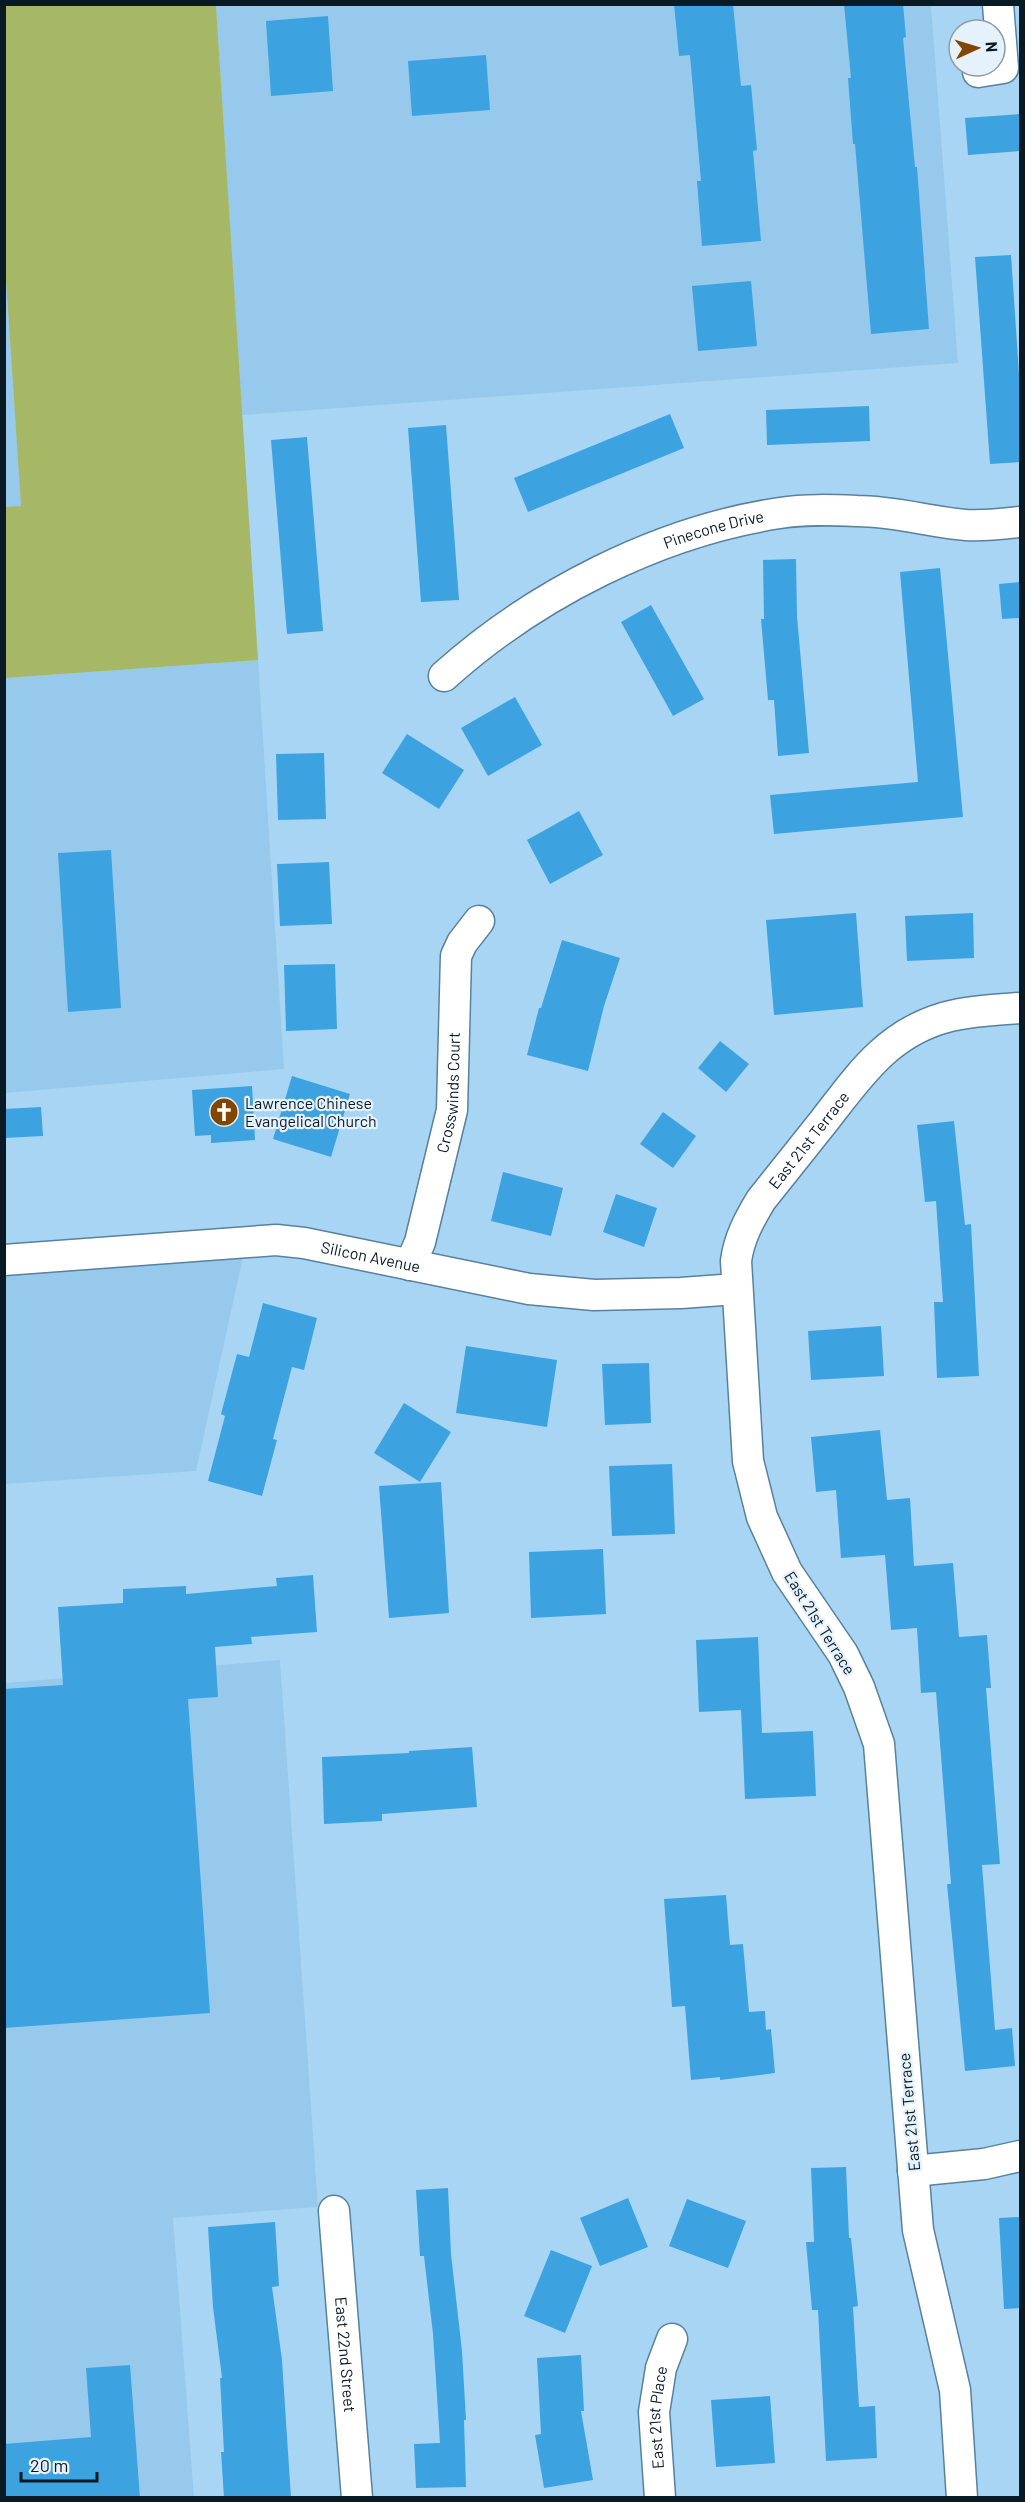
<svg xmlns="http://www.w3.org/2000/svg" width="1025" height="2502" font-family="Barlow,sans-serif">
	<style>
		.built { fill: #97c9ed }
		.green { fill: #a6b866 }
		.building { fill: #3ca3e0 }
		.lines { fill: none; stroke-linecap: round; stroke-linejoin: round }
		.minor-casing { stroke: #58819e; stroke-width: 33 }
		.minor { stroke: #fff; stroke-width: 30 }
		.labels { text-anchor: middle; stroke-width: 4.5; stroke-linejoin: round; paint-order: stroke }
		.street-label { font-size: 16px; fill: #091a25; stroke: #e5f2fb }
		.poi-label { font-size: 16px; fill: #091a25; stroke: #e5f2fb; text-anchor: start }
	</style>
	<rect width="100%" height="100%" fill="#a9d5f4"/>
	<g class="built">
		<path d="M 216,5 L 931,5 L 958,363 L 242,415 Z"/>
		<path d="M 4,250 L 21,506 L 5,507 L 4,507 Z"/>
		<path d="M 258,660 L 284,1069 L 5,1093 L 5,678 Z"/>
		<path d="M 243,1257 L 196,1471 L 5,1484 L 5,1274 Z"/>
		<path d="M 280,1660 L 318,2207 L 173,2218 L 194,2497 L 5,2498 L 5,1683 Z"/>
	</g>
	<path class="green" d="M 5,4 L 216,5 L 258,660 L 5,678 L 5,507 L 21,506 L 4,250 Z"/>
	<g class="building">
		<path d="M 674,4 L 733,4 L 741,86 L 751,85 L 757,150 L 753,151 L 761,241 L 702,246 L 697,181 L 701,181 L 690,55 L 679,56 Z"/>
		<path d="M 844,4 L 903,4 L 906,37 L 903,38 L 915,167 L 917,167 L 929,329 L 871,334 L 855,144 L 853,144 L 848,78 L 851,78 Z"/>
		<path d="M 328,16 L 333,91 L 271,96 L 266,21 Z"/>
		<path d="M 486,55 L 490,110 L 412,116 L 408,61 Z"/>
		<path d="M 1020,114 L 1020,151 L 968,155 L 965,118 Z"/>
		<path d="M 1011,255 L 1020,389 L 1020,462 L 990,464 L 975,257 Z"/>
		<path d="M 751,281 L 757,346 L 698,351 L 692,286 Z"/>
		<path d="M 869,406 L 870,441 L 767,445 L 766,410 Z"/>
		<path d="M 670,414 L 684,448 L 528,512 L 514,478 Z"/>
		<path d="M 446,425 L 459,600 L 421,602 L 408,428 Z"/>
		<path d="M 307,437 L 323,631 L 287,634 L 271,440 Z"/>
		<path d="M 796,559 L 797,616 L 809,753 L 778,756 L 774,700 L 768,700 L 761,619 L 764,619 L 763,560 Z"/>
		<path d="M 940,568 L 963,817 L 774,834 L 770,795 L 918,782 L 900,572 Z"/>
		<path d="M 1020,582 L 1020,618 L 1002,619 L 999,584 Z"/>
		<path d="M 651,605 L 704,699 L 673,716 L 621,622 Z"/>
		<path d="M 515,697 L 542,745 L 488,776 L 461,728 Z"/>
		<path d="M 407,734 L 464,770 L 439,809 L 382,773 Z"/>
		<path d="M 324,753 L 326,819 L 278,820 L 276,754 Z"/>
		<path d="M 579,811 L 603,855 L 550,884 L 527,840 Z"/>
		<path d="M 111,850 L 121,1008 L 68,1012 L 58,853 Z"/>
		<path d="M 329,862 L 332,924 L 280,926 L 277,864 Z"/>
		<path d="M 856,913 L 863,1007 L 774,1015 L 766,920 Z"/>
		<path d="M 973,913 L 974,958 L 907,961 L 905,916 Z"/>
		<path d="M 562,940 L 620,958 L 604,1006 L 588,1071 L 527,1055 L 539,1008 L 541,1008 Z"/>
		<path d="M 335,964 L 337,1029 L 286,1031 L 284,965 Z"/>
		<path d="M 720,1041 L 749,1064 L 726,1092 L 698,1068 Z"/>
		<path d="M 292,1076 L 350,1094 L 331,1157 L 273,1139 Z"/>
		<path d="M 252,1086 L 255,1140 L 211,1143 L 211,1135 L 195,1136 L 192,1090 Z"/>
		<path d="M 41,1107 L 43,1136 L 4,1138 L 4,1109 Z"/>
		<path d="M 663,1112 L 696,1136 L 673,1168 L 640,1144 Z"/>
		<path d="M 954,1121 L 965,1225 L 971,1224 L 979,1376 L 937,1378 L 934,1302 L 943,1302 L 936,1201 L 925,1202 L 917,1125 Z"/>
		<path d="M 503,1172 L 563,1188 L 551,1236 L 491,1221 Z"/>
		<path d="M 616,1194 L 657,1208 L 644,1247 L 603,1232 Z"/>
		<path d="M 263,1303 L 317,1318 L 304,1370 L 292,1367 L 273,1439 L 277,1440 L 262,1496 L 208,1481 L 225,1416 L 221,1414 L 237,1354 L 249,1357 Z"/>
		<path d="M 881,1326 L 884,1376 L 811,1380 L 808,1331 Z"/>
		<path d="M 466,1346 L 557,1360 L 547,1427 L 456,1413 Z"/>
		<path d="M 649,1363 L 651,1423 L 605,1425 L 602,1364 Z"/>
		<path d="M 404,1403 L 451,1432 L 420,1482 L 374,1453 Z"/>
		<path d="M 880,1430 L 887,1500 L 910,1498 L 914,1566 L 953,1563 L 959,1637 L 987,1635 L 991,1688 L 986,1688 L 1000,1864 L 982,1865 L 995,2030 L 1012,2028 L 1015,2066 L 965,2071 L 947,1884 L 951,1884 L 936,1692 L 921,1693 L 917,1628 L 891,1630 L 885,1555 L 841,1558 L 836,1490 L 816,1492 L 811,1437 Z"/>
		<path d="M 672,1464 L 675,1534 L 612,1536 L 609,1466 Z"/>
		<path d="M 441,1482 L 449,1613 L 389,1618 L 379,1486 Z"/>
		<path d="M 603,1549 L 606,1614 L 531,1618 L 529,1552 Z"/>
		<path d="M 313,1575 L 317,1632 L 251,1637 L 252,1644 L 215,1647 L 218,1697 L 188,1699 L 210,2013 L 4,2028 L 4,1689 L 63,1685 L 58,1607 L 123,1603 L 123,1589 L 186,1586 L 186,1594 L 277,1586 L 276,1578 Z"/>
		<path d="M 758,1637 L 762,1733 L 813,1731 L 816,1796 L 745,1799 L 741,1710 L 699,1712 L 696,1640 Z"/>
		<path d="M 472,1747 L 477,1807 L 382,1814 L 382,1821 L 324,1824 L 322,1757 L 409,1753 L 409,1751 Z"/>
		<path d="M 726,1895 L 730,1945 L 743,1944 L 749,2012 L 765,2011 L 766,2030 L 771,2029 L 775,2073 L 720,2080 L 720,2077 L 691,2080 L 685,2006 L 672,2007 L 664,1899 Z"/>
		<path d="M 846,2167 L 849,2238 L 851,2238 L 858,2306 L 853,2307 L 859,2407 L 875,2406 L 877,2458 L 826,2461 L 818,2310 L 812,2310 L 806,2242 L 814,2242 L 811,2168 Z"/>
		<path d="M 448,2188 L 451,2254 L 462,2351 L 466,2420 L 464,2420 L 466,2487 L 416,2488 L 414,2444 L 440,2443 L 433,2334 L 424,2256 L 420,2256 L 416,2190 Z"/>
		<path d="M 628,2198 L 648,2247 L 600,2266 L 580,2218 Z"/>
		<path d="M 687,2199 L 746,2221 L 728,2268 L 669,2246 Z"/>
		<path d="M 1020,2217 L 1020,2308 L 1004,2309 L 999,2218 Z"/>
		<path d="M 275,2222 L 279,2286 L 272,2287 L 282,2360 L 291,2498 L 224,2498 L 221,2452 L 224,2452 L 220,2378 L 222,2378 L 213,2307 L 208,2227 Z"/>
		<path d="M 551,2250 L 592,2266 L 565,2333 L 524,2316 Z"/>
		<path d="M 581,2355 L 584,2411 L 581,2411 L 593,2480 L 544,2488 L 535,2435 L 541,2434 L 537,2358 Z"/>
		<path d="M 130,2365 L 140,2498 L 4,2498 L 4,2444 L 91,2437 L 86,2368 Z"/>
		<path d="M 770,2396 L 775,2463 L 716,2467 L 711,2400 Z"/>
	</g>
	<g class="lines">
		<g class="minor-casing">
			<g id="minor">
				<path d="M 978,72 L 1003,68 L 998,4"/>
				<path id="s1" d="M 444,676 C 534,595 659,531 780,513 C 805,509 832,510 857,511 C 894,511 930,522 966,525 C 985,526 1002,524 1020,522"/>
				<path id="s2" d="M 4,1260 L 276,1240 L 304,1243 L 529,1289 L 594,1295 L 681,1293 L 736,1289"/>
				<path id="s3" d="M 410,1265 L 420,1242 L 452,1110 L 456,956 L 462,943 L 479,921"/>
				<path d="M 913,2171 L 984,2164 L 1020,2156"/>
				<path id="s4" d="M 334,2211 L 357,2498"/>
				<path id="s5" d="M 660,2498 L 654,2412 L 661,2368 L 672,2339"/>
				<path id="s6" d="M 962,2498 L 955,2390 L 918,2230 L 879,1744 L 859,1687 L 843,1654 L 787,1572 L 762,1517 L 748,1461 L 736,1261 C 739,1238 749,1220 761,1200 C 782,1174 803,1147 824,1121 C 859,1076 886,1035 943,1018 C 969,1011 994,1010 1020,1008"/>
			</g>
		</g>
		<use href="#minor" class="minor"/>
	</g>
	<defs>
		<g id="church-disc" transform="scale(1.5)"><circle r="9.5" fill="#824600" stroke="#e5f2fb"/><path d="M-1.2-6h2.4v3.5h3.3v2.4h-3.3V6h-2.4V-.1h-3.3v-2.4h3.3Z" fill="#fff"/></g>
	</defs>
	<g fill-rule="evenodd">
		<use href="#church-disc" x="224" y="1112"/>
	</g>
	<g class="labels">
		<g class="street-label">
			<text dy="6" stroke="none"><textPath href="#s1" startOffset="310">Pinecone Drive</textPath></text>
			<text dy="6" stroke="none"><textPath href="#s3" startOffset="178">Crosswinds Court</textPath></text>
			<text dy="6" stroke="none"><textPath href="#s6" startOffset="1418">East 21st Terrace</textPath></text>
			<text dy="6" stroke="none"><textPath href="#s2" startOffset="369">Silicon Avenue</textPath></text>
			<text transform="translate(820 1623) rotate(58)" y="6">East 21st Terrace</text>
			<text transform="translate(909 2112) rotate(-95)" y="6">East 21st Terrace</text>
			<text dy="6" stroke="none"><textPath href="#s4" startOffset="144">East 22nd Street</textPath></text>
			<text dy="6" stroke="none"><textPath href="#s5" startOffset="81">East 21st Place</textPath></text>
		</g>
		<g class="poi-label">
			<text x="245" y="1109">Lawrence Chinese<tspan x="245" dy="18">Evangelical Church</tspan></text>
		</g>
	</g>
	<rect width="1025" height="2502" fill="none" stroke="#091a25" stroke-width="12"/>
	<g transform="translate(977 48) rotate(86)"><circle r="28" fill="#e5f2fb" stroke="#8d9ca5" stroke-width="1.5"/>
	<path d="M0-4.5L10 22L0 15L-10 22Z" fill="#824600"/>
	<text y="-9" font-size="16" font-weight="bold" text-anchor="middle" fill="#091a25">N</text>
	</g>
	<path d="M21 2472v9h76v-9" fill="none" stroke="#091a25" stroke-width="3"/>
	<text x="30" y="2472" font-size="18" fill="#091a25" stroke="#e5f2fb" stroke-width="4.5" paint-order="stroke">20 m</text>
</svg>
